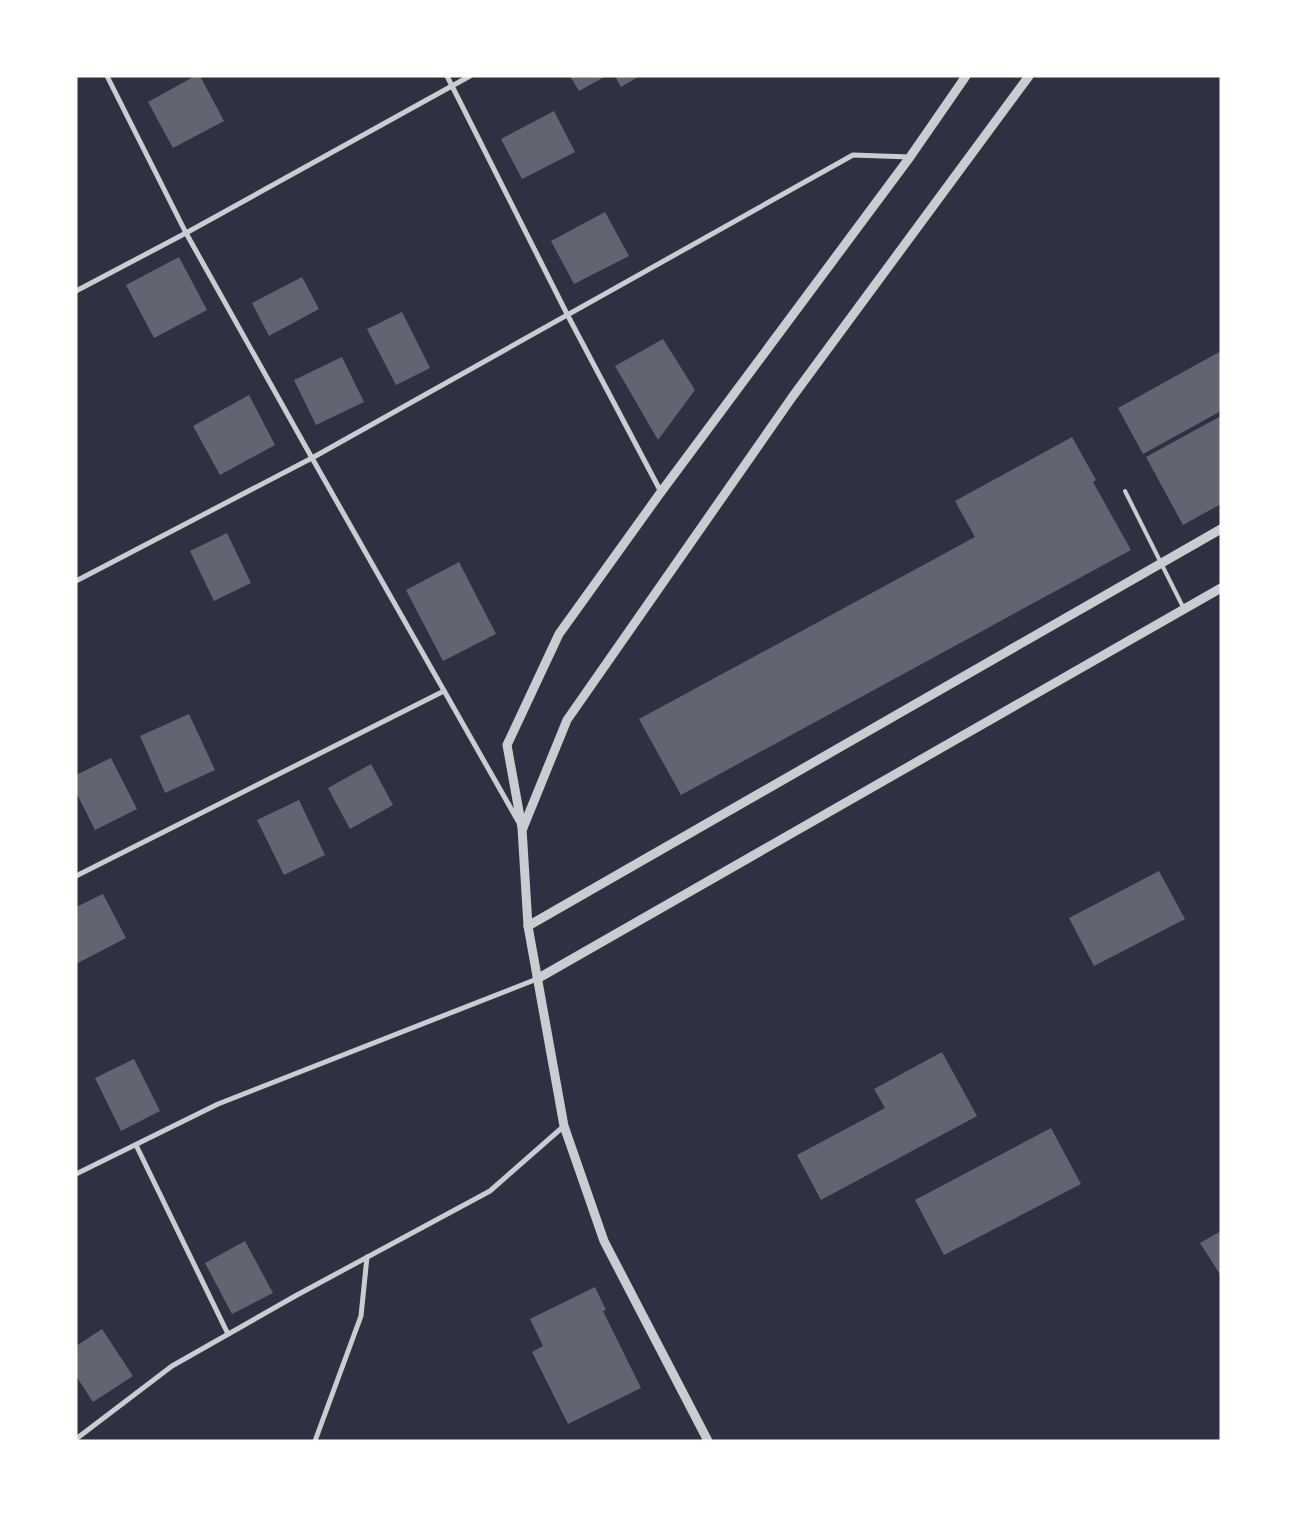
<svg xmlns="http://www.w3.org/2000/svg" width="1297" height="1517" font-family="'Fira Sans Condensed',sans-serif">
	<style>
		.building { fill: #626471 }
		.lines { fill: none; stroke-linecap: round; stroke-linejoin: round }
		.service { stroke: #caccd0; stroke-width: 4 }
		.minor { stroke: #caccd0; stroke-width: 5 }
		.tertiary { stroke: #caccd0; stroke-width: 9 }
	</style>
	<rect width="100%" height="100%" fill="#2d3142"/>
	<g class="building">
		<path d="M 195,76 L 200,76 L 224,121 L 173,148 L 148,102 Z"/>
		<path d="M 570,76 L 606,76 L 579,91 Z"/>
		<path d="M 615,76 L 640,76 L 621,87 Z"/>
		<path d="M 554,111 L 575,152 L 522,179 L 501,139 Z"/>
		<path d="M 605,212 L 629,256 L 574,284 L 551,241 Z"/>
		<path d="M 179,257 L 207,310 L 154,338 L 126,285 Z"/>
		<path d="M 302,277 L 319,309 L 269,336 L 252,303 Z"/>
		<path d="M 402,312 L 430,368 L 396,385 L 367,329 Z"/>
		<path d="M 663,339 L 695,390 L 658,440 L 615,366 Z"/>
		<path d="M 1221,351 L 1221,411 L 1143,454 L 1118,408 Z"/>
		<path d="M 342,357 L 364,402 L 316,425 L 294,380 Z"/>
		<path d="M 249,395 L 275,445 L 220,475 L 193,426 Z"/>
		<path d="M 1221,416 L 1221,504 L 1183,525 L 1146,457 Z"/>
		<path d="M 1072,437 L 1096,480 L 1093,482 L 1131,550 L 681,795 L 639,719 L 975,537 L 955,501 Z"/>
		<path d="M 227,533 L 251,583 L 214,601 L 190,551 Z"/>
		<path d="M 459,562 L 496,634 L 443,661 L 406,590 Z"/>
		<path d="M 189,714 L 215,770 L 165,793 L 140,736 Z"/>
		<path d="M 111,758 L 137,809 L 95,830 L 76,792 L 76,775 Z"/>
		<path d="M 371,764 L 393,805 L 350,829 L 328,788 Z"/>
		<path d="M 299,800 L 325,855 L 284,875 L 257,820 Z"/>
		<path d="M 1159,871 L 1185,919 L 1094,966 L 1069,918 Z"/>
		<path d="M 103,894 L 126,938 L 76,964 L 76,907 Z"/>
		<path d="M 942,1052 L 977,1116 L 821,1200 L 797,1155 L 885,1108 L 874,1089 Z"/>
		<path d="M 134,1059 L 160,1111 L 121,1131 L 95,1078 Z"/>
		<path d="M 1051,1128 L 1081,1184 L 944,1255 L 915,1200 Z"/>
		<path d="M 1221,1231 L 1221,1276 L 1200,1243 Z"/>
		<path d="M 245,1241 L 273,1293 L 232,1314 L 205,1263 Z"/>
		<path d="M 595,1287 L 606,1310 L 603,1311 L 641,1388 L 568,1424 L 532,1352 L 543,1346 L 530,1319 Z"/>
		<path d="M 102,1329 L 133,1376 L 93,1402 L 76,1376 L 76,1346 Z"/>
	</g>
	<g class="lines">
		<path class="service" d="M 1125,491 L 1184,609"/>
		<g class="minor">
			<path d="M 107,76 L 186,233 L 312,458 L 518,821"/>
			<path d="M 447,76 L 567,314 L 661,492"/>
			<path d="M 76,291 L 186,233 L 470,76"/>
			<path d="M 76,581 L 312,458 L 853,155 L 910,157"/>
			<path d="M 76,876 L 444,691"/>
			<path d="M 136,1145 L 228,1334"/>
			<path d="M 76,1174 L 218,1104 L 537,979"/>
			<path d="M 76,1439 L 172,1366 L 297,1295 L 490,1191 L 564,1126"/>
			<path d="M 315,1441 L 361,1316 L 367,1257"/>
		</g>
		<g class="tertiary">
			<path d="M 523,828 L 567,720 L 793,396 L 1029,76"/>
			<path d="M 528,926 L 1221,529"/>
			<path d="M 537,979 L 1221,588"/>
			<path d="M 708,1441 L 604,1241 L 564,1126 L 528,926 L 522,828 L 507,745 L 559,634 L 661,492 L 910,157 L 966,76"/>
		</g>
	</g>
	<rect width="1297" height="1517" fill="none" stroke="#ffffff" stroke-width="155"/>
</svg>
